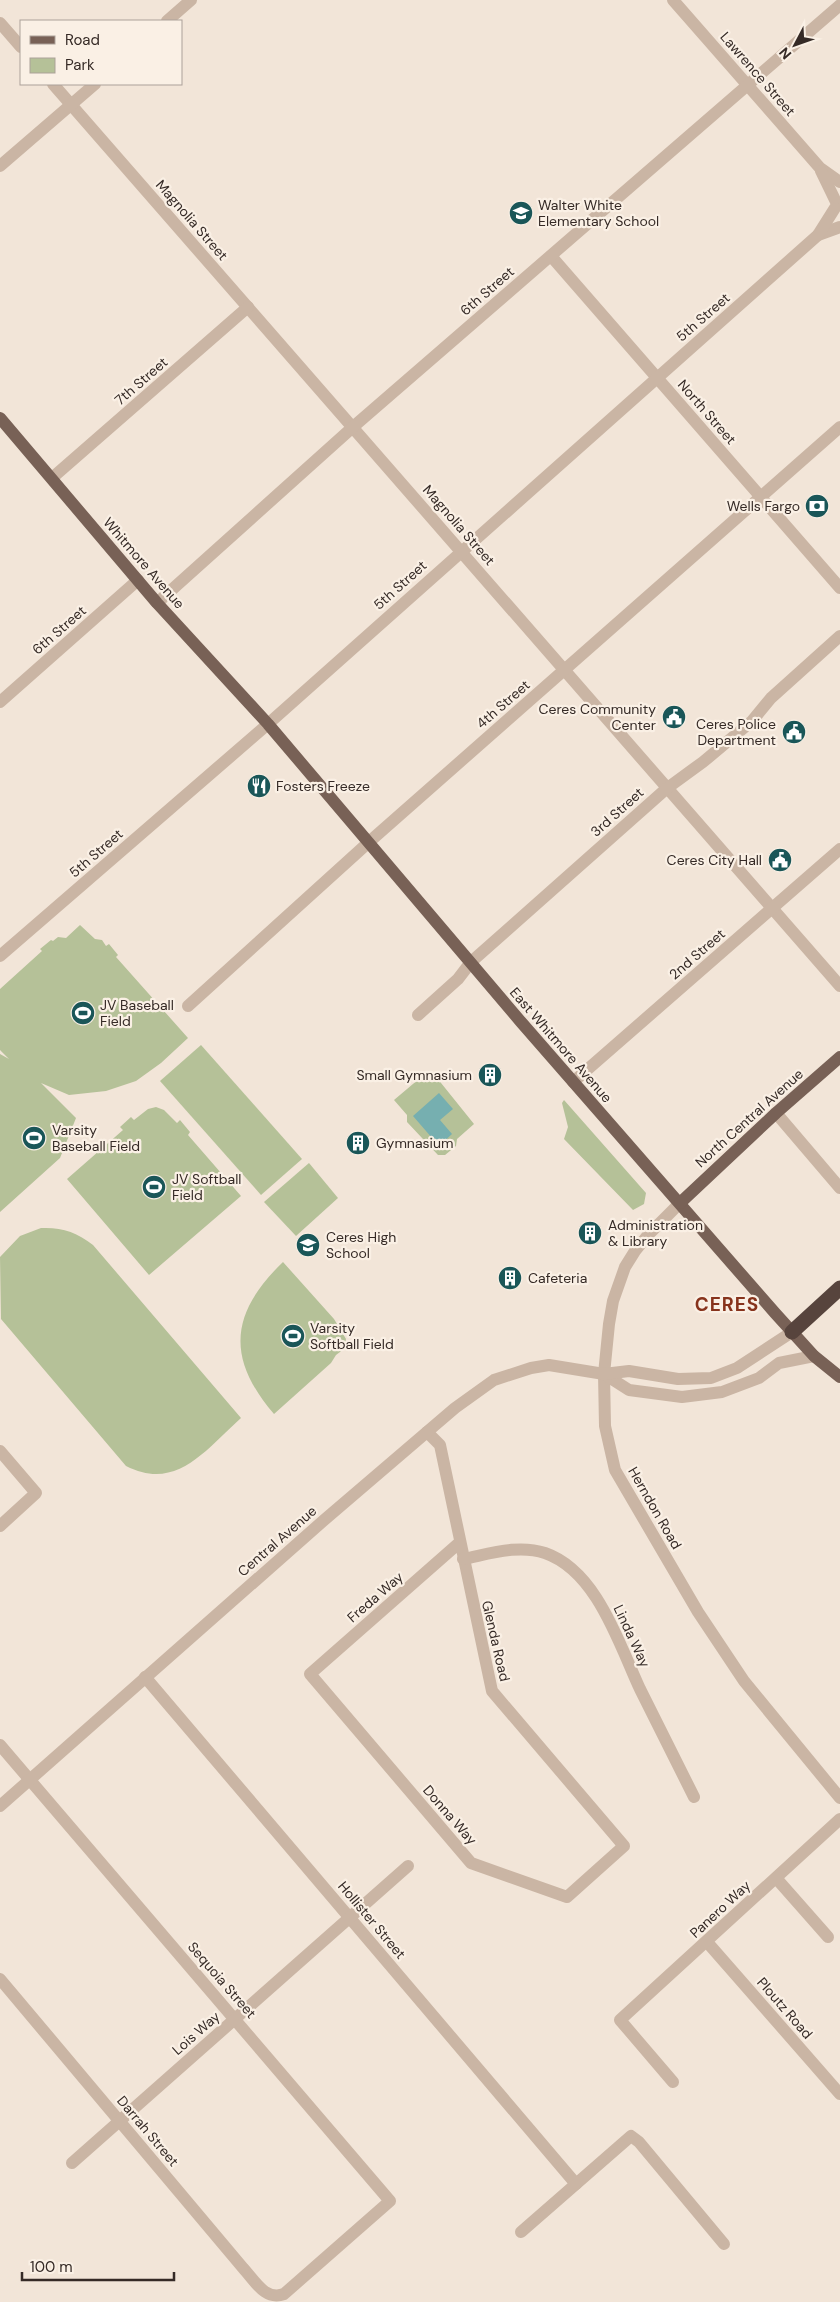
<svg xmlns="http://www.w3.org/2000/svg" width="840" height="2302" font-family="'DM Sans',sans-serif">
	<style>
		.green { fill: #b5c198 }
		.water { fill: #76afb0 }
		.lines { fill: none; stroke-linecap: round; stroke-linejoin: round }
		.minor { stroke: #cab5a4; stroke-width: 12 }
		.major { stroke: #786156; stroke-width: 12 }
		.highway { stroke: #57443d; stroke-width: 15 }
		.labels { text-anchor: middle; stroke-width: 4.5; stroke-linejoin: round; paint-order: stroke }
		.street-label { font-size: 14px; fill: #352a26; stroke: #faf0e5 }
		.poi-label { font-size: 14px; fill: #352a26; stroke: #faf0e5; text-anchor: start }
		.district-label { font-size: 19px; font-weight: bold; letter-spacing: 1px; fill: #87331c; stroke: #faf0e5 }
	</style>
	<rect width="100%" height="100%" fill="#f2e5d8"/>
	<g class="green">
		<path d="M 80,925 L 95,939 L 102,940 L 106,946 L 109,944 L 118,955 L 116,957 L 188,1038 L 161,1063 L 136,1081 L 106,1091 L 69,1095 L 41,1083 L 76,1118 L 60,1158 L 0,1212 L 0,1054 L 9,1059 L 0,1050 L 0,989 L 42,951 L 40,949 L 51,940 L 53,941 L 58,937 L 66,938 Z"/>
		<path d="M 201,1045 L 302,1159 L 261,1195 L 160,1081 Z"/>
		<path d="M 426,1073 L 433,1073 L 474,1124 L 457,1139 L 456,1146 L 445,1155 L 438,1155 L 407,1122 L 407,1115 L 394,1100 Z"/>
		<path d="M 564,1100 L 646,1193 L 644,1204 L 633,1210 L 564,1139 L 568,1127 L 562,1103 Z"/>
		<path d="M 156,1107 L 164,1110 L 177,1123 L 180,1120 L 190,1132 L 188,1135 L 241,1196 L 149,1275 L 67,1179 L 123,1130 L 120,1127 L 131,1117 L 134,1120 L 148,1109 Z"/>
		<path d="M 309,1163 L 338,1198 L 296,1236 L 264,1202 Z"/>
		<path d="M 41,1228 C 61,1227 77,1232 93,1245 L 241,1418 C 206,1449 177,1492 126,1466 L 1,1319 L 0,1257 L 20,1236 Z"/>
		<path d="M 283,1262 L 334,1319 L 346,1339 L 344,1349 L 336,1355 L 331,1363 L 274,1414 C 226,1358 230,1313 283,1262 Z"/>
	</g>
	<path class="water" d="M 439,1093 L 453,1109 L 440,1120 L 452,1134 L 439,1146 L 413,1116 Z"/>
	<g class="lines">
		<g class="minor">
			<path d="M 673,0 L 820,168 L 840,182"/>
			<path d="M 167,21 L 191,0"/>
			<path d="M 0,23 L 21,47"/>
			<path d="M 53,84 L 840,986"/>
			<path d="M 0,166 L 95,84"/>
			<path d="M 821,171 L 836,202"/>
			<path d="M 818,235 L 840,227"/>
			<path d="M 551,256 L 840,588"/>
			<path d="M 52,478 L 248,307"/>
			<path d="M 157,603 L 353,427 L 840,5"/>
			<path d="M 0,702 L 138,580"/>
			<path d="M 0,956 L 268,724 L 818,235 L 835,208"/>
			<path d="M 188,1006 L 369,842 L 840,427"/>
			<path d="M 418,1015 L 458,979 L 471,962 L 666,789 L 703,762 L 752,721 L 771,698 L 840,636"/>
			<path d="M 573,1082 L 840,849"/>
			<path d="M 776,1113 L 840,1188"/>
			<path d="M 680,1203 L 648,1235 L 635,1251 L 625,1267 L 613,1301 L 609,1324 L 604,1374 L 605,1426 L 615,1470 L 698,1612 L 744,1681 L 840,1798"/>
			<path d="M 604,1374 L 629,1390 L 682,1397 L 722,1392 L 759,1378 L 779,1363 L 814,1356"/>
			<path d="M 427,1432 L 440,1445 L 492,1691 L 624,1846 L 567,1897 L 471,1863 L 310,1674 L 459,1543"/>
			<path d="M 0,1451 L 36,1493 L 0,1526"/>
			<path d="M 463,1559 C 489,1554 518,1544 545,1553 C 597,1571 619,1644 640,1689 C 658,1725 676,1761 694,1797"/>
			<path d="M 145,1677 L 576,2184"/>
			<path d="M 0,1745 L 390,2201 L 284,2294 C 265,2301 255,2281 243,2268 L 0,1979"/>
			<path d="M 0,1806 L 323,1521 L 455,1408 L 494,1380 L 531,1368 L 549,1365 L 604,1374 L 629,1371 L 678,1379 L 711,1378 L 737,1368 L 792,1332"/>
			<path d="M 776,1878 L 828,1937"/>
			<path d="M 707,1942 L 840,2094"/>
			<path d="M 673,2082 L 620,2020 L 840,1819"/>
			<path d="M 72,2163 L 408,1866"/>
			<path d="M 521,2232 L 631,2136 L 639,2142 L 724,2244"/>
		</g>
		<g class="major">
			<path d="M 0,418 L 157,603 L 268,724 L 521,1022 L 775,1313 L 814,1356 L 840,1377"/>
			<path d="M 680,1203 L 776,1113 L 840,1057"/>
		</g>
		<path class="highway" d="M 792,1332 L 840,1288"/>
	</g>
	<defs>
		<g id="school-disc" transform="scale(1.25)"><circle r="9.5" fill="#1a5658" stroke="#faf0e5"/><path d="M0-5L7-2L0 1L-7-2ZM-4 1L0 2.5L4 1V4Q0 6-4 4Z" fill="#fff"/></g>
		<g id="bank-disc" transform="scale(1.25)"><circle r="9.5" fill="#1a5658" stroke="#faf0e5"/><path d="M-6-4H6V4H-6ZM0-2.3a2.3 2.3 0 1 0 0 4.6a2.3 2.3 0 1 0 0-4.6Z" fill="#fff"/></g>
		<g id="civic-disc" transform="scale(1.25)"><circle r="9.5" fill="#1a5658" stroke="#faf0e5"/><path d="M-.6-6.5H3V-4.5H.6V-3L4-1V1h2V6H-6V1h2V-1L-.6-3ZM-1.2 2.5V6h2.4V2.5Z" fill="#fff"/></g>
		<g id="restaurant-disc" transform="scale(1.25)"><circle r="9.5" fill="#1a5658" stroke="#faf0e5"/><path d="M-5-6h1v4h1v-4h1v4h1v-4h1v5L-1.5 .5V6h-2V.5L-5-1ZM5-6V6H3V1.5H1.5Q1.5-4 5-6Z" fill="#fff"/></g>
		<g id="stadium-disc" transform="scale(1.25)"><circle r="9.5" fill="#1a5658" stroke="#faf0e5"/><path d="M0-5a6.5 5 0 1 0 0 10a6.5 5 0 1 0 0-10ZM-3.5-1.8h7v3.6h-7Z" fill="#fff"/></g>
		<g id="building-disc" transform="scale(1.25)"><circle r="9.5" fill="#1a5658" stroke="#faf0e5"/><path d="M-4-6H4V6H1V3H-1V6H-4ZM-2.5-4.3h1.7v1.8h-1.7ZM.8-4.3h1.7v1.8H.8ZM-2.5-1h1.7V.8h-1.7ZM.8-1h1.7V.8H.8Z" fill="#fff"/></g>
	</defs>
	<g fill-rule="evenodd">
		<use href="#school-disc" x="521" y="213"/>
		<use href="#bank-disc" x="817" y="506"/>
		<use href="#civic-disc" x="674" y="717"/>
		<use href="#civic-disc" x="794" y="732"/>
		<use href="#restaurant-disc" x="259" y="786"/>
		<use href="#civic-disc" x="780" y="860"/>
		<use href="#stadium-disc" x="83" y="1013"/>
		<use href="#building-disc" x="490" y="1075"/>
		<use href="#stadium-disc" x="34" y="1138"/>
		<use href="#building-disc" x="358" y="1143"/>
		<use href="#stadium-disc" x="154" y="1187"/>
		<use href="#building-disc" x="590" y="1233"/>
		<use href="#school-disc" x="308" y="1245"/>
		<use href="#building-disc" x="510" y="1278"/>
		<use href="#stadium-disc" x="293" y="1336"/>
	</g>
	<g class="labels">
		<g class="street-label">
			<text transform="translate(758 74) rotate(49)" y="5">Lawrence Street</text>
			<text transform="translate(192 220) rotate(49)" y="5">Magnolia Street</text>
			<text transform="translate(487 291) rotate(-41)" y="5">6th Street</text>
			<text transform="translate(703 317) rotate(-41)" y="5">5th Street</text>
			<text transform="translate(141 381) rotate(-41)" y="5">7th Street</text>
			<text transform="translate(707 412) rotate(49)" y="5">North Street</text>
			<text transform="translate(459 525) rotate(49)" y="5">Magnolia Street</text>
			<text transform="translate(144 563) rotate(49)" y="5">Whitmore Avenue</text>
			<text transform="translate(400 585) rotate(-42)" y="5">5th Street</text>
			<text transform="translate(59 630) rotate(-41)" y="5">6th Street</text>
			<text transform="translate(503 704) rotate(-41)" y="5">4th Street</text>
			<text transform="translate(617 812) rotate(-42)" y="5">3rd Street</text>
			<text transform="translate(96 853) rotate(-41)" y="5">5th Street</text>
			<text transform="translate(697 954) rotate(-41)" y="5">2nd Street</text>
			<text transform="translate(561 1045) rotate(49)" y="5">East Whitmore Avenue</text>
			<text transform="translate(749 1118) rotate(-42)" y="5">North Central Avenue</text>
			<text transform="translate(655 1508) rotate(60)" y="5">Herndon Road</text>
			<text transform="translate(277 1541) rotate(-41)" y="5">Central Avenue</text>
			<text transform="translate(375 1597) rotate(-41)" y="5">Freda Way</text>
			<text transform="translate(632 1636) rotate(65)" y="5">Linda Way</text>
			<text transform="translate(496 1641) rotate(77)" y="5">Glenda Road</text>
			<text transform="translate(450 1815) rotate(49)" y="5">Donna Way</text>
			<text transform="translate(720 1909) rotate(-43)" y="5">Panero Way</text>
			<text transform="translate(372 1920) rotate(50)" y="5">Hollister Street</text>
			<text transform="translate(222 1980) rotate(49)" y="5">Sequoia Street</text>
			<text transform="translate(785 2008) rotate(49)" y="5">Ploutz Road</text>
			<text transform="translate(196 2033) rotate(-41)" y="5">Lois Way</text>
			<text transform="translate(148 2131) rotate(50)" y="5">Darrah Street</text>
		</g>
		<g class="poi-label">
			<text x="538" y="210">Walter White<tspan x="538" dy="16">Elementary School</tspan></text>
			<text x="800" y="511" text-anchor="end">Wells Fargo</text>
			<text x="656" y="714" text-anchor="end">Ceres Community<tspan x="656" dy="16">Center</tspan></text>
			<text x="776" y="729" text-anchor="end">Ceres Police<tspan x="776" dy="16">Department</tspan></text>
			<text x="276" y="791">Fosters Freeze</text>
			<text x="762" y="865" text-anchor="end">Ceres City Hall</text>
			<text x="100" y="1010">JV Baseball<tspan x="100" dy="16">Field</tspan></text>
			<text x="472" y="1080" text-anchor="end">Small Gymnasium</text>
			<text x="52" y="1135">Varsity<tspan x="52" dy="16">Baseball Field</tspan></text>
			<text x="376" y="1148">Gymnasium</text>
			<text x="172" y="1184">JV Softball<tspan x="172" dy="16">Field</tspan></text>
			<text x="608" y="1230">Administration<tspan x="608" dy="16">&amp; Library</tspan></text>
			<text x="326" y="1242">Ceres High<tspan x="326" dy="16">School</tspan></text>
			<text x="528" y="1283">Cafeteria</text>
			<text x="310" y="1333">Varsity<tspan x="310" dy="16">Softball Field</tspan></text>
		</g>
		<g class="district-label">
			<text x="727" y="1311">CERES</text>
		</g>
	</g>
	<rect x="20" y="20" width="162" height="65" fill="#faf0e5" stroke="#aba199"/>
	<rect x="30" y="36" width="25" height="8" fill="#786156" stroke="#aba199"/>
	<text x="65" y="45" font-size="15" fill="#352a26">Road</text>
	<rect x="30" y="58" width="25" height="15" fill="#b5c198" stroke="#aba199"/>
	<text x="65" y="70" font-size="15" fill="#352a26">Park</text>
	<g transform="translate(795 45) rotate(229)" stroke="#faf0e5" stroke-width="4" paint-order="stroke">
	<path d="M0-4L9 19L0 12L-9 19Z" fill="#352a26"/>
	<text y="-8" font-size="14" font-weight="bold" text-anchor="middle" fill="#352a26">N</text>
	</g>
	<path d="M22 2272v8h152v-8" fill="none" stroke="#352a26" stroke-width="2.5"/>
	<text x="30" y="2272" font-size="15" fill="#352a26" stroke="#faf0e5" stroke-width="4" paint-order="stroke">100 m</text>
</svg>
